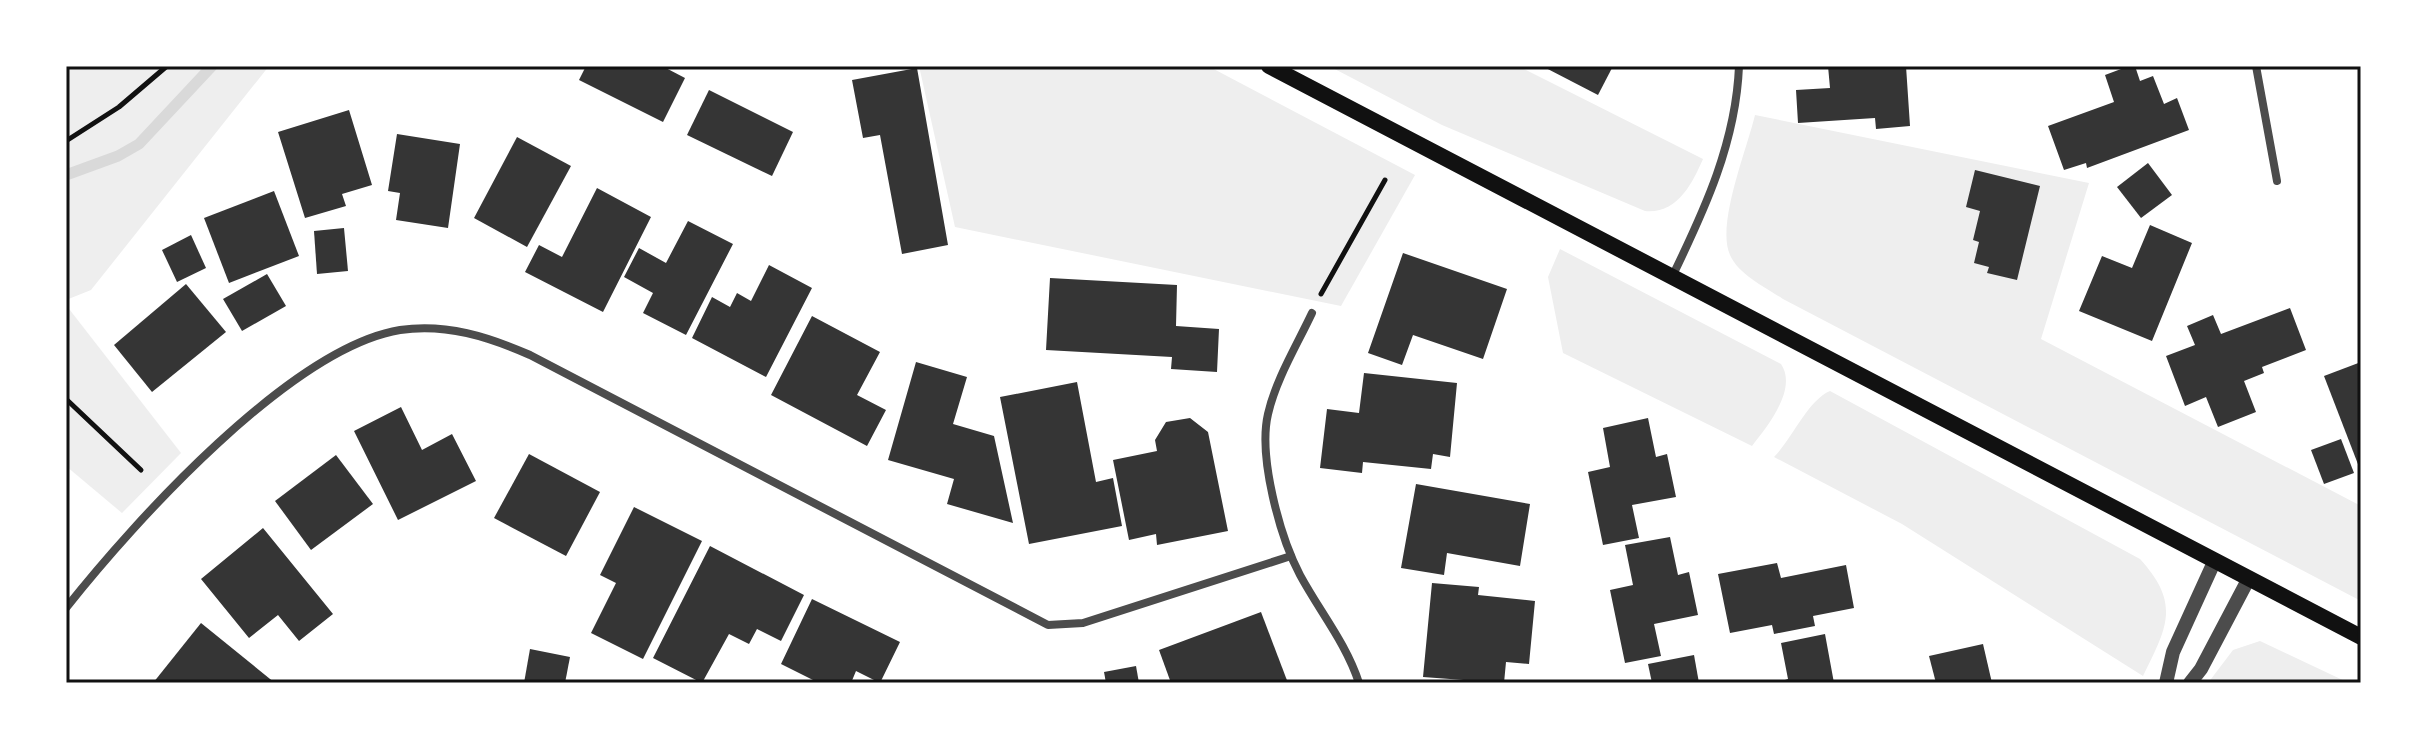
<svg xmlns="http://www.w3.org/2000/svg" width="2427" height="749" font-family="'Golos Text',sans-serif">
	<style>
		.green { fill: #eee }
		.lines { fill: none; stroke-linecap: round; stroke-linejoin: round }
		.stream { stroke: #d9d9d9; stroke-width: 11 }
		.building { fill: #353535 }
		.path { stroke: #111; stroke-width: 5 }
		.minor { stroke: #4c4c4c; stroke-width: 8 }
		.tertiary { stroke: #4c4c4c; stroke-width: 14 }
		.secondary { stroke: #111; stroke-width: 16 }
		.neatline { fill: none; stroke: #111; stroke-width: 3 }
	</style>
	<rect width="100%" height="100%" fill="#fff"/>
	<g class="green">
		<path d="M 66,66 L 269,66 L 91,290 L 66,300 Z"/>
		<path d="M 919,66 L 1208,66 L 1415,175 L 1341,306 L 955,227 Z"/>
		<path d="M 1329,66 L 1518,66 L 1703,159 C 1692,184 1677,214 1645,211 L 1442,125 Z"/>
		<path d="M 1755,115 L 2089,183 L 2041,339 L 2361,506 L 2361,601 L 1783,299 C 1765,287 1739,275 1730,255 C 1716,225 1747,149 1755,115 Z"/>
		<path d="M 1560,249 L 1781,364 C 1798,389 1767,427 1752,446 L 1563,353 L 1548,277 Z"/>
		<path d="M 66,305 L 181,453 L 122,513 L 66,466 Z"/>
		<path d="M 1830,391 L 2140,559 C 2181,604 2167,627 2143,676 L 1902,524 L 1774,457 C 1792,439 1808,400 1830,391 Z"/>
		<path d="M 2260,641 L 2349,683 L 2208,683 L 2233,650 Z"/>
	</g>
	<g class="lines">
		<path class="stream" d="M 66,175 L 118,156 L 139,144 L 212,66"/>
	</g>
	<g class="building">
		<path d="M 586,66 L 662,66 L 685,78 L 663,122 L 579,80 Z"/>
		<path d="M 1542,66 L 1608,66 L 1612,68 L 1598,95 Z"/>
		<path d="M 1828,66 L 1906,66 L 1910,126 L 1876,129 L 1875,118 L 1798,123 L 1796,90 L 1830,88 Z"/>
		<path d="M 2129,66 L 2135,66 L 2140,81 L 2153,76 L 2164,104 L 2177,98 L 2189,130 L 2087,168 L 2086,163 L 2064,170 L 2048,126 L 2114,102 L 2105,75 Z"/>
		<path d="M 917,68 L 948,245 L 902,254 L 880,135 L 863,138 L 852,80 Z"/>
		<path d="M 709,90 L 793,132 L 772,176 L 687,135 Z"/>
		<path d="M 349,110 L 372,185 L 342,194 L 346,206 L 305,218 L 278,132 Z"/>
		<path d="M 397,134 L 460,144 L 448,228 L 396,220 L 400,193 L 388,191 Z"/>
		<path d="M 517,137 L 571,166 L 527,247 L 474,218 Z"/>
		<path d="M 2148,163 L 2172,195 L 2141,218 L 2117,187 Z"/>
		<path d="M 1975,170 L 2040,186 L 2017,280 L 1987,273 L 1989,267 L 1974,263 L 1979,242 L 1973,240 L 1980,211 L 1966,207 Z"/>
		<path d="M 597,188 L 651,217 L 603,312 L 525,272 L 539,245 L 562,257 Z"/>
		<path d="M 274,191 L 299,256 L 229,283 L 204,218 Z"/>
		<path d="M 688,221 L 733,244 L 686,335 L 643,313 L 653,293 L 624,277 L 639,248 L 666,263 Z"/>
		<path d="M 2150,225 L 2192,243 L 2152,341 L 2079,311 L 2102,256 L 2132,268 Z"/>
		<path d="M 344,228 L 348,271 L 317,274 L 314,231 Z"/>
		<path d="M 191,235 L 206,268 L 177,282 L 162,250 Z"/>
		<path d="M 1403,253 L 1507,289 L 1483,359 L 1413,335 L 1402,365 L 1368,353 Z"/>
		<path d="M 769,265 L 812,288 L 766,377 L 692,338 L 712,297 L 730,307 L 737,293 L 751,301 Z"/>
		<path d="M 267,274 L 286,306 L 242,331 L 223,299 Z"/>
		<path d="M 1050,278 L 1177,285 L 1176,326 L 1219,329 L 1217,372 L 1171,369 L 1172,357 L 1046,350 Z"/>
		<path d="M 186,284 L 226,332 L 152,392 L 114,345 Z"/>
		<path d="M 2290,308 L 2306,350 L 2262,367 L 2264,373 L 2244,381 L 2256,412 L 2218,427 L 2206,397 L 2185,406 L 2166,356 L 2195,345 L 2187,326 L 2213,315 L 2221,334 Z"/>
		<path d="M 812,316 L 880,352 L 857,395 L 886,410 L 867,446 L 771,395 Z"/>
		<path d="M 916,362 L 967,377 L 953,424 L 994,436 L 1013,523 L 947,504 L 954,479 L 888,460 Z"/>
		<path d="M 2361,362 L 2361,472 L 2324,376 Z"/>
		<path d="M 1364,373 L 1457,383 L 1450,457 L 1433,454 L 1431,469 L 1363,462 L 1362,473 L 1320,468 L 1327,409 L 1359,413 Z"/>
		<path d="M 1077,382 L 1096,482 L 1113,478 L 1122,526 L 1029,544 L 1000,397 Z"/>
		<path d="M 401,407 L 422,450 L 452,434 L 476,481 L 398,520 L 354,431 Z"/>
		<path d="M 1190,418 L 1208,432 L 1228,531 L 1157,545 L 1156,534 L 1129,540 L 1113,460 L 1157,451 L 1155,440 L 1166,422 Z"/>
		<path d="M 1648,418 L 1656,457 L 1667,454 L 1676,497 L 1632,505 L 1639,538 L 1603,545 L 1588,472 L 1610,467 L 1603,428 Z"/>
		<path d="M 2341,439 L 2354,473 L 2324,484 L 2311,450 Z"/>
		<path d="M 529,454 L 600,492 L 566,556 L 494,518 Z"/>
		<path d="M 336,455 L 373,504 L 311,550 L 275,501 Z"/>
		<path d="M 1416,484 L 1530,504 L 1520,566 L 1447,553 L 1444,575 L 1401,568 Z"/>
		<path d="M 634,507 L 702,541 L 643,659 L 591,633 L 616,583 L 600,575 Z"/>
		<path d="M 263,528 L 333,614 L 299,641 L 278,615 L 249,638 L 201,579 Z"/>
		<path d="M 1670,537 L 1678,575 L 1689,572 L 1698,615 L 1654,624 L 1661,656 L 1625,663 L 1610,590 L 1633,585 L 1625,545 Z"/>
		<path d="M 710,546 L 804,595 L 781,641 L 757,629 L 749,644 L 729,634 L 702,683 L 653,658 Z"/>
		<path d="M 1777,563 L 1781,578 L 1846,565 L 1854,608 L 1813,616 L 1815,626 L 1774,634 L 1772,625 L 1730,633 L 1718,574 Z"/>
		<path d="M 1432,583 L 1479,587 L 1478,595 L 1535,601 L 1529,664 L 1506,662 L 1504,683 L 1423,677 Z"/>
		<path d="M 812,599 L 900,642 L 880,683 L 856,671 L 851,683 L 819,683 L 781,664 Z"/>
		<path d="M 1261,612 L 1288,683 L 1171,683 L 1159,650 Z"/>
		<path d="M 201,623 L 275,683 L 153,683 Z"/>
		<path d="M 1825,634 L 1834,683 L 1776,683 L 1788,679 L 1781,643 Z"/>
		<path d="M 1983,644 L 1992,683 L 1936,683 L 1929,656 Z"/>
		<path d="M 530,649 L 570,657 L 565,683 L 524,683 Z"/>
		<path d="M 1694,655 L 1699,683 L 1652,683 L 1648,664 Z"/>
		<path d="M 1136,666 L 1139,683 L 1106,683 L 1104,672 Z"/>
	</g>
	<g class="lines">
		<g class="path">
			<path d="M 66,141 L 119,107 L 167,66"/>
			<path d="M 1321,294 L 1385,180"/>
			<path d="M 66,399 L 141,470"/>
		</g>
		<g class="minor">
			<path d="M 2256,66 L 2277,181"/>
			<path d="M 1672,277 C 1705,209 1736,142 1739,66"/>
			<path d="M 1312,313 C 1297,345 1276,379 1268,414 C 1258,457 1280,537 1300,575 C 1320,612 1346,643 1359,683"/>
			<path d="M 66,608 C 134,522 291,348 400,330 C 446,323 489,337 530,355 L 1048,625 L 1083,623 L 1291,556"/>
		</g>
		<g class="tertiary">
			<path d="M 2166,683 L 2173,652 L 2215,560"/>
			<path d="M 2190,683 L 2201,669 L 2249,578"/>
		</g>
		<path class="secondary" d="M 1269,66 L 2361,637"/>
	</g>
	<rect width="2427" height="749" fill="none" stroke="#ffffff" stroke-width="136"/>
	<rect x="68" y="68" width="2291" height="613" class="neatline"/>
</svg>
